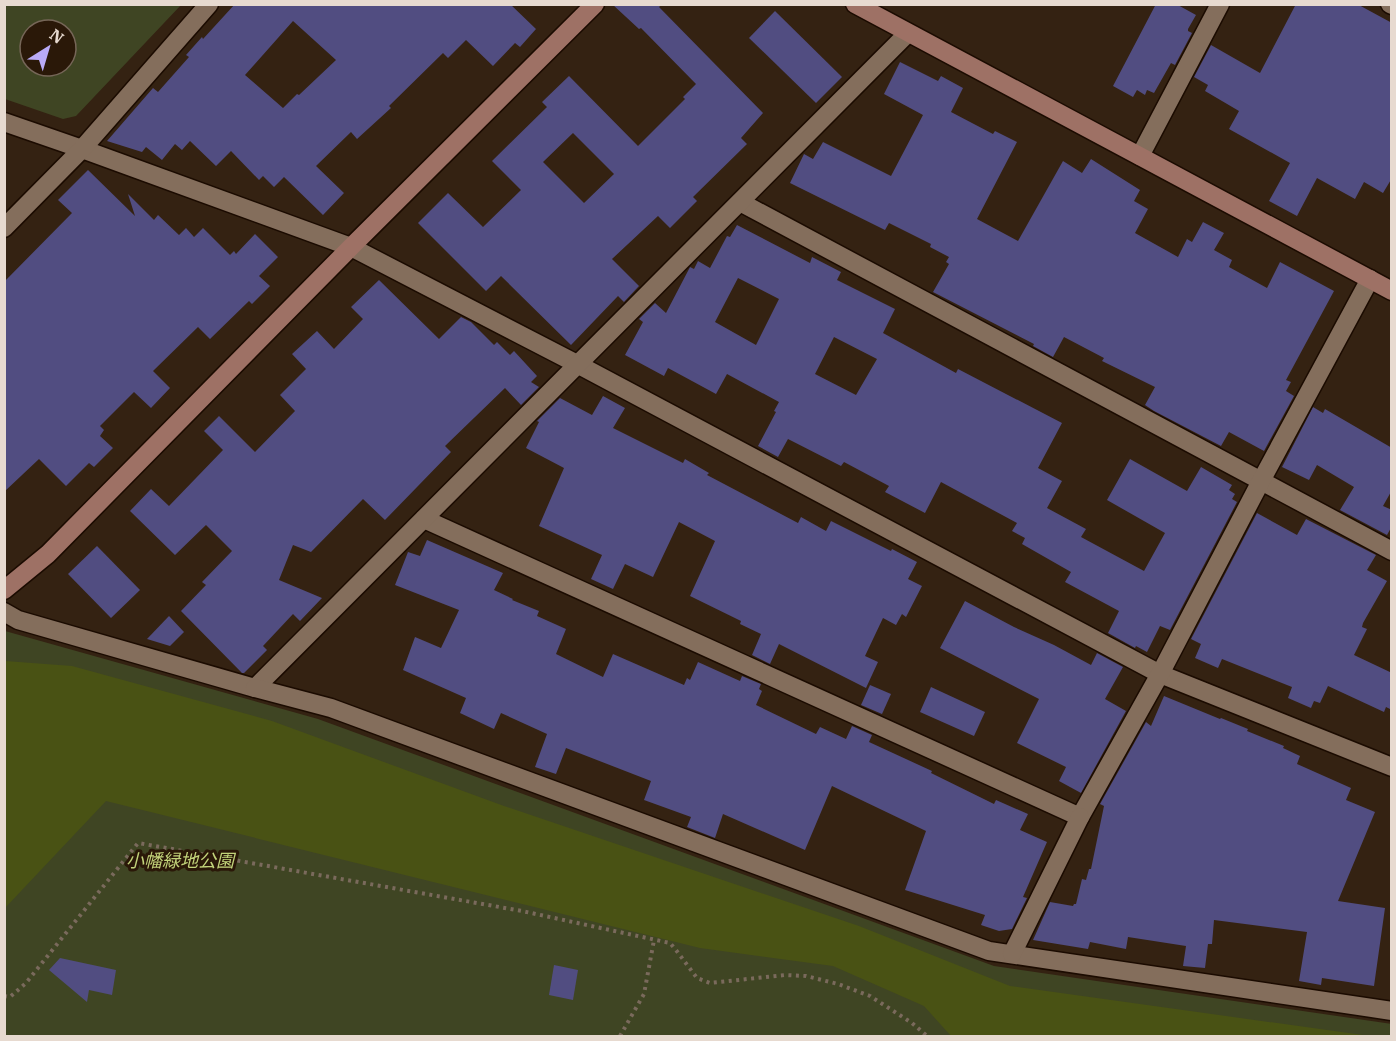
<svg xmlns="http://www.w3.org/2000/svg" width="1396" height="1041" font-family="'IBM Plex Serif','Noto Sans JP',serif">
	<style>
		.green { fill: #3f4523; fill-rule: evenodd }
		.forest { fill: #495214 }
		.building { fill: #514d81; fill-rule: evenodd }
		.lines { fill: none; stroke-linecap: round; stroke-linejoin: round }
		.street-casing { stroke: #1b0b00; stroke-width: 21 }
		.secondary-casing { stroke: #1b0b00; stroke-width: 21 }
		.path { stroke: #7a6a5c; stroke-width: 4; stroke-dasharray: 3 4.5; stroke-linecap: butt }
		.street { stroke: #846e5c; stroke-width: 18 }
		.secondary { stroke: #9e7165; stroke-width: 18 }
		.labels { text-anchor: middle; stroke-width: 6; stroke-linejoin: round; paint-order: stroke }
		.park-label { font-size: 18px; font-style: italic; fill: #c2d37a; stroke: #2a1808 }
	</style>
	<rect width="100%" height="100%" fill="#342212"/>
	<g class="green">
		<path d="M 5,4 L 181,4 L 181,5 L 76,116 L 63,119 L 5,99 ZM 30,30 L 66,30 L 66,66 L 30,66 Z"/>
		<path d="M 5,631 L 318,719 L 994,966 L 1392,1024 L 1391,1036 L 5,1036 Z"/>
	</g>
	<path class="forest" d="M 5,661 L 72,666 L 272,721 L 504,806 L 859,926 L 1010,986 L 1370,1036 L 951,1036 L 924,1006 L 833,966 L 700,948 L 106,801 L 5,908 Z"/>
	<g class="building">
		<path d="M 235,4 L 510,4 L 536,29 L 520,47 L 515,43 L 493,66 L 466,40 L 448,58 L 443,53 L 389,106 L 391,108 L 357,139 L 351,132 L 316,166 L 344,193 L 323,215 L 284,177 L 274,187 L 263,176 L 259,180 L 231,151 L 216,166 L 190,141 L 182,150 L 175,144 L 162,160 L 146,147 L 142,152 L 107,141 L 153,88 L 158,92 L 189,57 L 186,55 L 202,37 L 203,39 ZM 293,21 L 336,60 L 299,95 L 297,94 L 283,108 L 245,75 Z"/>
		<path d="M 612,4 L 662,4 L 659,7 L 763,113 L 741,138 L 747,144 L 693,197 L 697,201 L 670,228 L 658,216 L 612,259 L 639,286 L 624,302 L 618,296 L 571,345 L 501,276 L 486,291 L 418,223 L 448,193 L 483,227 L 521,190 L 492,161 L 547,107 L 542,102 L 569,76 L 638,146 L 685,99 L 683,97 L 696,84 L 641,28 L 639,29 ZM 573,133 L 614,174 L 584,203 L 543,162 Z"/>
		<path d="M 1156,4 L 1176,4 L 1196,15 L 1188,29 L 1188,31 L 1192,33 L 1175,65 L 1171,63 L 1154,93 L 1147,90 L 1145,95 L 1137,90 L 1133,97 L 1113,86 Z"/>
		<path d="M 1296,4 L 1357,4 L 1392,23 L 1392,178 L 1383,193 L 1364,182 L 1355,199 L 1317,178 L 1297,216 L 1269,201 L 1290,163 L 1229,129 L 1239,111 L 1205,91 L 1208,85 L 1194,77 L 1211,45 L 1260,73 Z"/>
		<path d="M 775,11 L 842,77 L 816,103 L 749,38 Z"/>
		<path d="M 900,62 L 938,81 L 941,76 L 963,88 L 951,112 L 993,134 L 995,131 L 1017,142 L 977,219 L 1018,241 L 1063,161 L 1082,173 L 1091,159 L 1140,190 L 1134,201 L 1148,209 L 1135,233 L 1178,257 L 1187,239 L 1192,242 L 1203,222 L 1224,233 L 1214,250 L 1232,260 L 1229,267 L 1267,288 L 1280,262 L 1334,291 L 1286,380 L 1291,382 L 1286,391 L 1294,396 L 1264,451 L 1229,432 L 1221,446 L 1154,411 L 1145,405 L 1155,387 L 1102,361 L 1104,358 L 1064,337 L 1053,357 L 1033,346 L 1034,344 L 933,292 L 949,264 L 946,262 L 949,257 L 930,247 L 931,244 L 889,223 L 885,230 L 790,183 L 804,154 L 813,159 L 823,142 L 891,176 L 923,115 L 884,94 Z"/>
		<path d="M 88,170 L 135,216 L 128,194 L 154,220 L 158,215 L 179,235 L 186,228 L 194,237 L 203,228 L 230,255 L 234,251 L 236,254 L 255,234 L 278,257 L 259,276 L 270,286 L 252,304 L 249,301 L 210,339 L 198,327 L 153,371 L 170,388 L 151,408 L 134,392 L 100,426 L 104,430 L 100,436 L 113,448 L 94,467 L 89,463 L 66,486 L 39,459 L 4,492 L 4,282 L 72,213 L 58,200 Z"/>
		<path d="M 737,225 L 810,263 L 812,257 L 841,272 L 837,280 L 895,309 L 883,333 L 956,373 L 958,369 L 1062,423 L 1038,468 L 1062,481 L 1047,508 L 1086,529 L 1081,537 L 1144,571 L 1165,533 L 1107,500 L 1130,459 L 1187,491 L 1201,467 L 1232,485 L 1229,490 L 1235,494 L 1232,499 L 1237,502 L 1170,630 L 1160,626 L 1147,652 L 1136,646 L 1135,648 L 1108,633 L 1119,611 L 1065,582 L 1071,572 L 1022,544 L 1025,538 L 1012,531 L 1017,523 L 941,482 L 925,513 L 885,492 L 889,486 L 844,462 L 841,466 L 788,439 L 778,457 L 758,446 L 776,412 L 774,411 L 779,402 L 727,374 L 716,394 L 668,368 L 664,376 L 625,355 L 643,322 L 639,319 L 655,303 L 666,313 L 689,269 L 690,267 L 694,269 L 698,261 L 710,268 L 727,236 L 730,237 ZM 738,278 L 779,299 L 756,345 L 715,322 ZM 834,337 L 877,359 L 856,395 L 815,374 Z"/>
		<path d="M 379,280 L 439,339 L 461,317 L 471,322 L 494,345 L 497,342 L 510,355 L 514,351 L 537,376 L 531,382 L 539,387 L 521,405 L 505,388 L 445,446 L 451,452 L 385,520 L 363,499 L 311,552 L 293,545 L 279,580 L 322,598 L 300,621 L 293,614 L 263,646 L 267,650 L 244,673 L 242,673 L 181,611 L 206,585 L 202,582 L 232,551 L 206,525 L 175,555 L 130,511 L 151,489 L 169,506 L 223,450 L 204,431 L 219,416 L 255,452 L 295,411 L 280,395 L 306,369 L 292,354 L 317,331 L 334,349 L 363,319 L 351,307 Z"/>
		<path d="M 603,396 L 625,408 L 613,428 L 683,463 L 685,459 L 709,473 L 707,475 L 798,523 L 801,517 L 826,531 L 831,521 L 891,551 L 892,549 L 917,562 L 908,579 L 922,586 L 906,617 L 902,614 L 896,625 L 883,618 L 865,656 L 878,662 L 866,688 L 779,644 L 770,664 L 752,655 L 761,634 L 740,624 L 741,621 L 690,596 L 715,541 L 679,522 L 653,577 L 625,564 L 613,589 L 591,579 L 602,555 L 539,526 L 564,468 L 526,448 L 539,422 L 537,421 L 560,398 L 592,415 Z"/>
		<path d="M 1313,407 L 1323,413 L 1325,409 L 1392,448 L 1392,490 L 1383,506 L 1392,510 L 1392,526 L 1387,535 L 1340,510 L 1354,487 L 1317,465 L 1309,480 L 1282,467 Z"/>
		<path d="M 1257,513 L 1297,535 L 1306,519 L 1376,555 L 1367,570 L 1387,581 L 1363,623 L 1362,627 L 1367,629 L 1354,655 L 1392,673 L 1392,710 L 1386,707 L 1384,712 L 1328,686 L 1320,703 L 1314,701 L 1311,708 L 1288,698 L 1292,687 L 1222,659 L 1218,668 L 1195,658 L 1201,644 L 1191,639 Z"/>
		<path d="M 427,540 L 503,573 L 494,590 L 513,599 L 512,600 L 539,611 L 537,616 L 566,629 L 556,654 L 603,677 L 613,654 L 684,685 L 687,678 L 690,680 L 698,662 L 740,681 L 742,676 L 761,684 L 759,689 L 762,691 L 756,705 L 816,734 L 820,727 L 846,739 L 852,726 L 872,735 L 869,742 L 932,771 L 931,773 L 994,804 L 996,800 L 1028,814 L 1020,830 L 1047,842 L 1023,897 L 1027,898 L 1012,929 L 999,931 L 981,925 L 985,915 L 905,890 L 926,831 L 832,786 L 805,850 L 723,814 L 715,838 L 687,827 L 691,817 L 644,800 L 651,781 L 566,748 L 556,774 L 535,767 L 547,734 L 501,713 L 494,729 L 460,713 L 466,698 L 403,670 L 415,637 L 441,648 L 459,610 L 395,585 L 408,552 L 420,556 Z"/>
		<path d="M 97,546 L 140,590 L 111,618 L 68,574 Z"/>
		<path d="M 965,601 L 1014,627 L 1054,645 L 1091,665 L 1097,653 L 1123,667 L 1105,699 L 1126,711 L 1081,793 L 1059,781 L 1066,767 L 1017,743 L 1039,699 L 940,648 Z"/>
		<path d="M 169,616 L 184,632 L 170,646 L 147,639 Z"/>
		<path d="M 870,685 L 891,694 L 882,714 L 861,705 Z"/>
		<path d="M 931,687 L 985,712 L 974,736 L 920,712 Z"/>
		<path d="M 1164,696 L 1220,719 L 1221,718 L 1248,729 L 1247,731 L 1284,746 L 1283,748 L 1300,756 L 1297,764 L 1351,788 L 1346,800 L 1375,812 L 1338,901 L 1385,908 L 1374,986 L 1322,978 L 1321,985 L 1299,981 L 1307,932 L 1214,920 L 1212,944 L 1208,944 L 1205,968 L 1183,966 L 1186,946 L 1128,937 L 1126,949 L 1090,942 L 1088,949 L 1033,940 L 1050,902 L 1073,906 L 1074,904 L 1076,904 L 1082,879 L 1086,880 L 1089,869 L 1091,869 L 1104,806 L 1100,804 L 1146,722 L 1151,726 Z"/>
		<path d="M 60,958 L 116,970 L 112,995 L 89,990 L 87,1002 L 49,970 Z"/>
		<path d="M 554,965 L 578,970 L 573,1000 L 549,995 Z"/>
	</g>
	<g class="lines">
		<g class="street-casing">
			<g id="street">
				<path d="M 1390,4 L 1392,5"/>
				<path d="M 4,122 L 82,149 L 351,247 L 577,364 L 1160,674 L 1392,767"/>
				<path d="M 1140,156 L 1220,4"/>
				<path d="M 740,202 L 1392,551"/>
				<path d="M 4,228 L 82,149 L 209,4"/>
				<path d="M 424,519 L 1080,817 L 1160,674 L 1261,481 L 1370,279"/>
				<path d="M 4,612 L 18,620 L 255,688 L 908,33"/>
				<path d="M 255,688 L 331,708 L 989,951 L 1392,1011"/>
				<path d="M 1012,954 L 1080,817"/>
			</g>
		</g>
		<g class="secondary-casing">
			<g id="secondary">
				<path d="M 855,4 L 1392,291"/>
				<path d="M 4,590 L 48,554 L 351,247 L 595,4"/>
			</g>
		</g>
		<g class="path">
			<path d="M 4,996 L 10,997 L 26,983 L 138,843 L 522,911 L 670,943 L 676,950 L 697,978 L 710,983 L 785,975 L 806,976 L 838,984 L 870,996 L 912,1023 L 927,1036"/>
			<path d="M 620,1036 L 644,994 L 654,940"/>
		</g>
		<use href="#street" class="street"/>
		<use href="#secondary" class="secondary"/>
	</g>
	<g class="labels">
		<g class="park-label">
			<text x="180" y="867">小幡緑地公園</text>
		</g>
	</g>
	<rect width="1396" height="1041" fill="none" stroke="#e7dad0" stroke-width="12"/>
	<g transform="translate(48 48) rotate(37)"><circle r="28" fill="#2a1808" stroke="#766658" stroke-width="1.5"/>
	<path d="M0-4.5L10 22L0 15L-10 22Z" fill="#b9aaf7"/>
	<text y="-9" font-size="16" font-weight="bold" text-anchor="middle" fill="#e7dad0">N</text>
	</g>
</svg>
